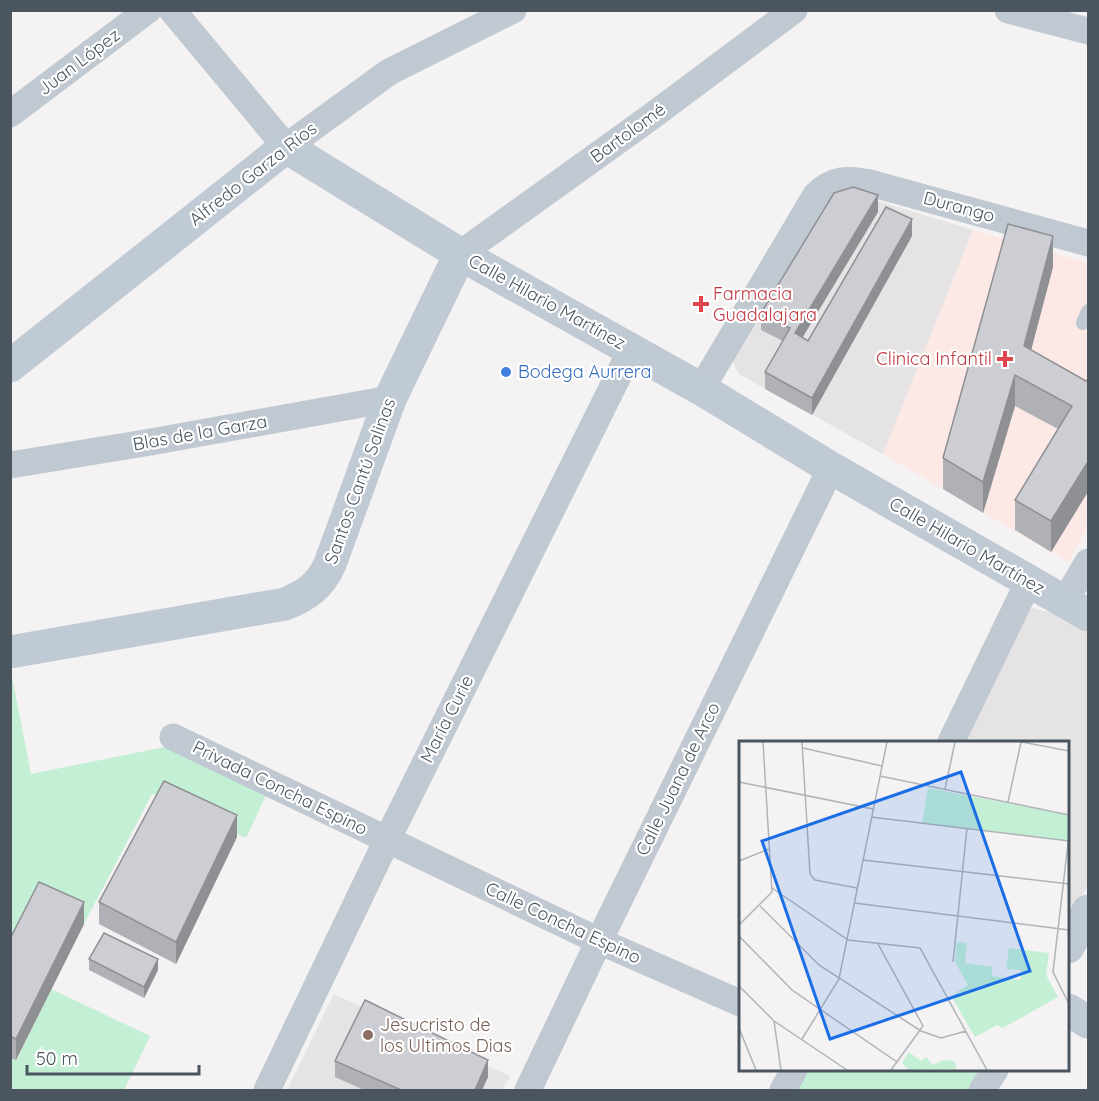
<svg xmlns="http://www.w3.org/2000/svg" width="1099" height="1101" font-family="Quicksand,sans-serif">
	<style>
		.education { fill: #e5e3e4 }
		.medical { fill: #fce8e5 }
		.green { fill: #c3f0d5 }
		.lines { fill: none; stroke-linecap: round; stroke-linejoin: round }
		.lane { stroke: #c0c9d1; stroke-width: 14 }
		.street { stroke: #c0c9d1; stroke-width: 27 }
		.secondary { stroke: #c0cad5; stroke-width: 33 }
		.wall { fill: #afb1b6 }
		.shaded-wall { fill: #8f9094 }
		.building { fill: #ccced4; stroke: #8f9094; stroke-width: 1.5 }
		.health-dot { fill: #e0444e; stroke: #fff; stroke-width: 2 }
		.shop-dot { fill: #3f7fe0; stroke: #fff; stroke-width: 2 }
		.education-dot { fill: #8d6e63; stroke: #fff; stroke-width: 2 }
		.labels { text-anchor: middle; stroke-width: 4.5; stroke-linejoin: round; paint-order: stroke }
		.street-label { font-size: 18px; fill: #4a5560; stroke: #fff }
		.health-label { font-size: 18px; fill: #be3a42; stroke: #fff; text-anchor: start }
		.shop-label { font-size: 18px; fill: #366cbe; stroke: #fff; text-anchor: start }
		.education-label { font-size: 18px; fill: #785e54; stroke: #fff; text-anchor: start }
		.inset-road { fill: none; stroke: #b0b3b8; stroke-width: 1.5 }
		.view { fill: #1b6ee5; fill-opacity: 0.15; stroke: #1b6ee5; stroke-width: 3 }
		.inset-edge { fill: none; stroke: #4a5560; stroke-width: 3 }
	</style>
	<rect width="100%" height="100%" fill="#f4f2f2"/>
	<g class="education">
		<path d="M 848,192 L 973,230 L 883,454 L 739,374 L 730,357 L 830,198 Z"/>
		<path d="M 1032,608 L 1052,613 L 1088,633 L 1088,885 L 1076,907 L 1068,903 L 1068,742 L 955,742 L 1023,613 Z"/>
		<path d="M 334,994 L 510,1076 L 502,1090 L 287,1090 Z"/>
	</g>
	<path class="medical" d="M 973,230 L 1088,263 L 1088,528 L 1068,562 L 883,454 Z"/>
	<g class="green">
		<path d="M 11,671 L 31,774 L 170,746 L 268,791 L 246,838 L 152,794 L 84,924 L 39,903 L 11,961 Z"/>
		<path d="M 51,989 L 150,1036 L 124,1090 L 11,1090 L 11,1058 L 17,1060 Z"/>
		<path d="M 793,1070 L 985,1070 L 974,1090 L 782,1090 Z"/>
	</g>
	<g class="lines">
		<path class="lane" d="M 1083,323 L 1088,311"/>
		<g class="street">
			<path d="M 172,10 L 286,147 L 389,72 L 513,10"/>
			<path d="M 1008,10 L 1088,31"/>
			<path d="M 10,114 L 148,10"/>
			<path d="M 460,254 L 648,119 L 794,10"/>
			<path d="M 701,389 L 816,195 C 833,179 847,178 870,183 L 1088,243"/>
			<path d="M 10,465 L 145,443 L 390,399"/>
			<path d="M 1065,601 L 1088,562"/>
			<path d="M 173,737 L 599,941 L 740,1003"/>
			<path d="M 951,742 L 1029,581"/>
			<path d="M 267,1090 L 387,840 L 631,350"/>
			<path d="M 528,1090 L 599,941 L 831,468"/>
			<path d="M 783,1090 L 794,1070"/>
			<path d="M 982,1090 L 995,1070"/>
		</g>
		<g class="secondary">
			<path d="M 10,366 L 286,147 L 460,254 L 701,389 L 831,468 L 1088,615"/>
			<path d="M 10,652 L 285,604 C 307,595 320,586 330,564 L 390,399 L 460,254"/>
			<path d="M 1068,947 L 1088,911"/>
			<path d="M 1068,1010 L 1088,1022"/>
		</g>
	</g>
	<g class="wall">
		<path d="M 878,212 L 802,337 L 808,341 L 912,236 L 812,415 L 765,389 L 765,372 L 783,341 L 761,330 L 761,313 Z"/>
		<path d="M 1053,267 L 1031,350 L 1086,381 L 1089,378 L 1089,490 L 1051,552 L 1015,530 L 1015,500 L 1058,429 L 1015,406 L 983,513 L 943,489 L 943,458 Z"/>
		<path d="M 237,837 L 176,964 L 99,924 L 99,902 Z"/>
		<path d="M 84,924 L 16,1060 L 10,1058 L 10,939 Z"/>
		<path d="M 89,959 L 158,970 L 144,998 L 89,970 Z"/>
		<path d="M 335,1061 L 488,1077 L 482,1090 L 364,1090 L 335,1077 Z"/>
	</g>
	<g class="shaded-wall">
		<path d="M 878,195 L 878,212 L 795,350 L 795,333 Z"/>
		<path d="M 912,219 L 912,236 L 812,415 L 812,398 Z"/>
		<path d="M 1053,236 L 1053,267 L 1024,377 L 1024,346 Z"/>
		<path d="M 1015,375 L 1015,406 L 983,513 L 983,482 Z"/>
		<path d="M 1089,460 L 1089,490 L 1051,552 L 1051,521 Z"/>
		<path d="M 237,815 L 237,837 L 176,964 L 176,942 Z"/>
		<path d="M 84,902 L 84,924 L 16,1060 L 16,1039 Z"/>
		<path d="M 158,959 L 158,970 L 144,998 L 144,987 Z"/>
		<path d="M 488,1060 L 488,1077 L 482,1090 L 475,1090 Z"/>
	</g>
	<g class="building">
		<path d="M 853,187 L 878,195 L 795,333 L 808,341 L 886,207 L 912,219 L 812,398 L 765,372 L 790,328 L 761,313 L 834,193 Z"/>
		<path d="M 1008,224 L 1053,236 L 1024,346 L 1086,381 L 1089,378 L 1089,460 L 1051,521 L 1015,500 L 1072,406 L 1015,375 L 983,482 L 943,458 Z"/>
		<path d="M 164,781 L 237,815 L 176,942 L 99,902 Z"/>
		<path d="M 39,882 L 84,902 L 16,1039 L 10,1036 L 10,939 Z"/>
		<path d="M 104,933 L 158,959 L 144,987 L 89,959 Z"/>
		<path d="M 365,1000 L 488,1060 L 475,1090 L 401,1090 L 335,1061 Z"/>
	</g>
	<g class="health-dot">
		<path d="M698 295h6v6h6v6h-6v6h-6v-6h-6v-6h6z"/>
		<path d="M1002 350h6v6h6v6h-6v6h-6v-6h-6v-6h6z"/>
	</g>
	<circle class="shop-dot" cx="506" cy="372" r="6"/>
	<circle class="education-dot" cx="368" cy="1035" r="6"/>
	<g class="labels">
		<g class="street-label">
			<text transform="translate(79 62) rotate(-37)" y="6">Juan López</text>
			<text transform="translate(628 133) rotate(-36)" y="6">Bartolomé</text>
			<text transform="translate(253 174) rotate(-38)" y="6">Alfredo Garza Ríos</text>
			<text transform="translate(959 207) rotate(15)" y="6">Durango</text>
			<text transform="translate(547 302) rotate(29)" y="6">Calle Hilario Martínez</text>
			<text transform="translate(200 433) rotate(-10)" y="6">Blas de la Garza</text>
			<text transform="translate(360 481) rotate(-70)" y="6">Santos Cantú Salinas</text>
			<text transform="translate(967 546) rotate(30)" y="6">Calle Hilario Martínez</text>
			<text transform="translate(447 719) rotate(-63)" y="6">María Curie</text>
			<text transform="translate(678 779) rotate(-64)" y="6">Calle Juana de Arco</text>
			<text transform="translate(280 788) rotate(26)" y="6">Privada Concha Espino</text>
			<text transform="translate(563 923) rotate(25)" y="6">Calle Concha Espino</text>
		</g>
		<g class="health-label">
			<text x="713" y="300">Farmacia<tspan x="713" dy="21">Guadalajara</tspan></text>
			<text x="992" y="365" text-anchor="end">Clinica Infantil</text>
		</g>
		<g class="shop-label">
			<text x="518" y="378">Bodega Aurrera</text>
		</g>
		<g class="education-label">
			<text x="380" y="1031">Jesucristo de<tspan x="380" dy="21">los Ultimos Dias</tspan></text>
		</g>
	</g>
	<g transform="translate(739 741)">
		<rect width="330" height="330" fill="#f4f2f2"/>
		<path d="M 189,47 L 330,74 L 329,100 L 183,82 ZM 218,201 L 228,202 L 226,222 L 253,226 L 253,235 L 281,239 L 282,229 L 267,228 L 270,207 L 310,212 L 307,234 L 319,256 L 264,287 L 258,284 L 236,296 L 212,255 L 229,244 L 216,221 ZM 170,311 L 182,320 L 187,316 L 194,324 L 205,319 L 216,320 L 217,328 L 170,329 L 163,322 Z" fill="#c3f0d5"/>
		<path class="inset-road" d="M 63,1 L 71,133 L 76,139 L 118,147M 283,1 L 330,10M 64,7 L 143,25M 141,35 L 330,74M 0,41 L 134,68M 206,48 L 216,1M 269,61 L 282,1M 132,76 L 330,100M 330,94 L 314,231 L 330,263M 124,119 L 330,143M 0,120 L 30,108M 33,147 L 109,199 L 181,207 L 248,329M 115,162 L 330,189M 21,165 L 80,224 L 182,290 L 202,297 L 227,290M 0,184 L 33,151 L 24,1M 0,195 L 53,249 L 158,321M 139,203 L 184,285 L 152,329M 214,221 L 228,87M 0,245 L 35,280 L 108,329M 35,280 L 42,329M 0,287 L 17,329M 63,298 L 100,238 L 148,1"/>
		<path class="view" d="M 222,31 L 291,230 L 91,298 L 23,100 Z"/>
		<rect width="330" height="330" class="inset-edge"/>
	</g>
	<rect width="1099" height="1101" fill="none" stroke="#4a5560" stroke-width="24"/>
	<path d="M27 1065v9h172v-9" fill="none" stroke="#4a5560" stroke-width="3"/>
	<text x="36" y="1065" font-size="18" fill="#4a5560" stroke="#ffffff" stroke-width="4.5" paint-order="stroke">50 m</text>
</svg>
